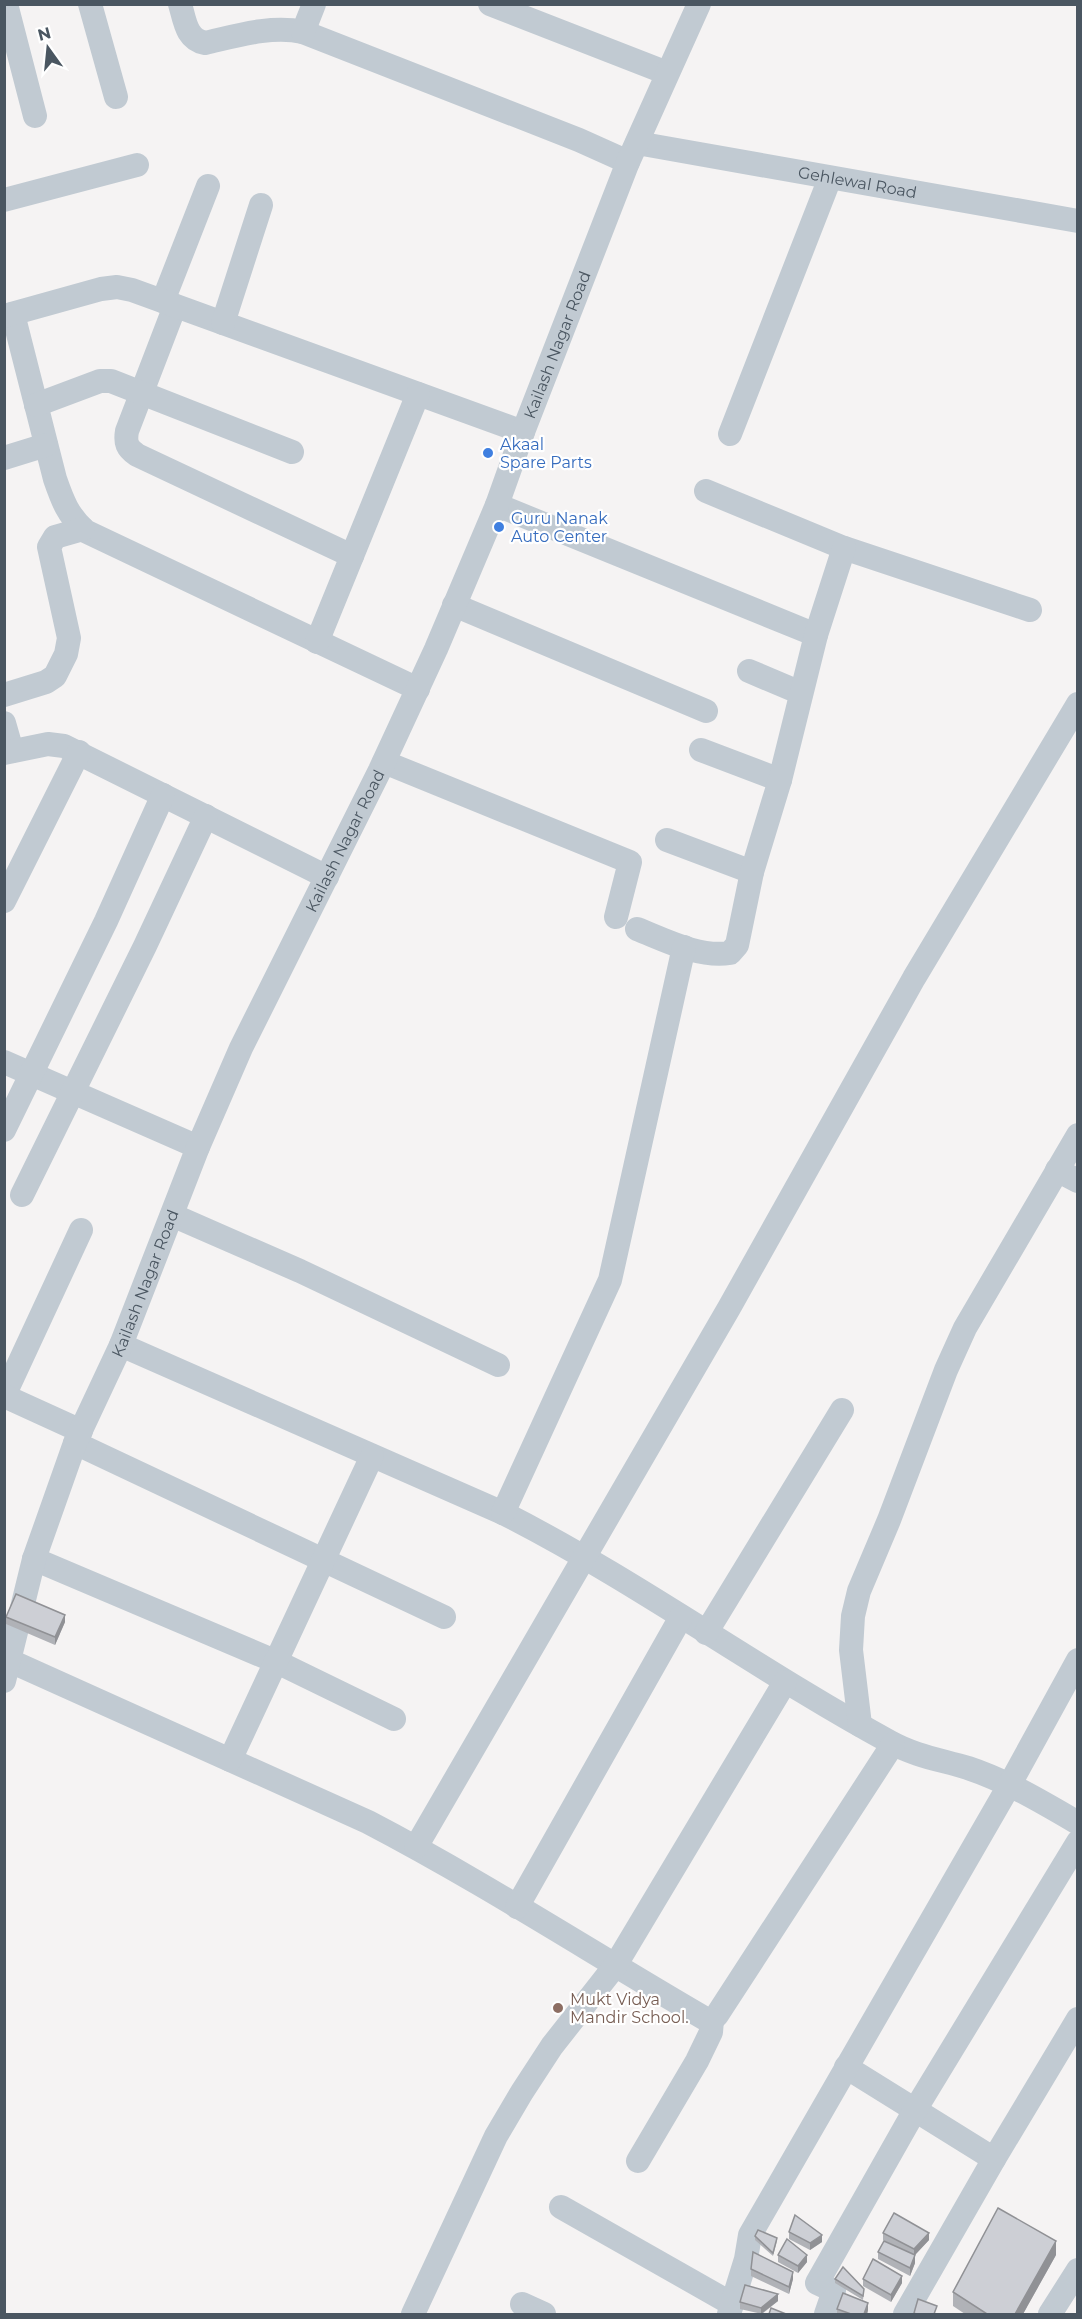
<svg xmlns="http://www.w3.org/2000/svg" width="1082" height="2319" font-family="Montserrat,sans-serif">
	<style>
		.lines { fill: none; stroke-linecap: round; stroke-linejoin: round }
		.minor { stroke: #c1cad2; stroke-width: 24 }
		.wall { fill: #b0b2b7 }
		.shaded-wall { fill: #909195 }
		.building { fill: #cdcfd5; stroke: #909195; stroke-width: 1.5 }
		.shop-dot { fill: #3f7fe0; stroke: #fff; stroke-width: 2 }
		.education-dot { fill: #8d6e63; stroke: #fff; stroke-width: 2 }
		.labels { text-anchor: middle; stroke-width: 4.5; stroke-linejoin: round; paint-order: stroke }
		.street-label { font-size: 16px; fill: #4a5661; stroke: #fff }
		.shop-label { font-size: 16px; fill: #366cbe; stroke: #fff; text-anchor: start }
		.education-label { font-size: 16px; fill: #785e54; stroke: #fff; text-anchor: start }
	</style>
	<rect width="100%" height="100%" fill="#f5f3f3"/>
	<g class="lines">
		<g class="minor">
			<path d="M 6,4 L 35,116"/>
			<path d="M 90,4 L 116,97"/>
			<path d="M 180,4 C 185,21 186,39 205,43 C 236,36 271,25 303,32 L 579,140 L 628,162"/>
			<path d="M 490,4 L 667,73"/>
			<path d="M 303,32 L 314,4"/>
			<path id="s1" d="M 637,143 L 1078,221"/>
			<path d="M 4,200 L 137,165"/>
			<path d="M 163,301 L 208,186"/>
			<path d="M 175,306 L 127,431 C 125,443 127,448 137,455 L 352,556"/>
			<path d="M 13,314 L 55,479 C 63,502 68,515 85,531 L 418,689"/>
			<path d="M 4,316 L 101,289 L 117,287 L 132,290 L 523,432"/>
			<path d="M 223,323 L 261,205"/>
			<path d="M 36,405 L 100,381 L 111,381 L 292,452"/>
			<path d="M 730,434 L 830,178"/>
			<path d="M 4,458 L 46,445"/>
			<path d="M 706,491 L 844,548 L 1030,610"/>
			<path d="M 497,505 L 816,635"/>
			<path d="M 454,605 L 706,711"/>
			<path d="M 317,642 L 418,394"/>
			<path d="M 749,671 L 801,693"/>
			<path d="M 4,695 L 46,682 L 55,676 L 66,654 L 69,638 L 49,547 L 55,537 L 83,529"/>
			<path d="M 4,723 L 12,751"/>
			<path d="M 701,750 L 780,780"/>
			<path d="M 4,753 L 48,744 L 64,746 L 327,877"/>
			<path d="M 384,762 L 630,862 L 616,917"/>
			<path d="M 667,840 L 752,872"/>
			<path d="M 4,901 L 79,752"/>
			<path d="M 637,929 C 665,940 699,958 730,953 L 737,945 L 752,872 L 780,780 L 816,635 L 844,548"/>
			<path d="M 4,1062 L 198,1147"/>
			<path d="M 4,1130 L 106,921 L 163,795"/>
			<path d="M 1057,1170 L 1078,1181"/>
			<path d="M 22,1195 L 145,946 L 206,816"/>
			<path d="M 172,1215 L 300,1271 L 498,1365"/>
			<path d="M 121,1345 L 503,1513 C 637,1581 759,1671 890,1742 C 915,1756 942,1760 968,1768 C 1007,1781 1042,1802 1078,1823"/>
			<path d="M 4,1396 L 81,1230"/>
			<path d="M 4,1396 L 81,1431"/>
			<path d="M 75,1443 L 444,1617"/>
			<path d="M 503,1513 L 610,1280 L 684,947"/>
			<path d="M 34,1559 L 277,1662 L 394,1719"/>
			<path d="M 706,1633 L 842,1410"/>
			<path d="M 8,1660 L 368,1822 C 483,1882 592,1953 704,2018 L 712,2020 L 717,2015 L 893,1744"/>
			<path id="s2" d="M 4,1681 L 34,1559 L 75,1443 L 121,1345 L 198,1147 L 241,1048 L 380,770 L 436,649 L 497,505 L 523,432 L 628,162 L 699,4"/>
			<path d="M 860,1725 L 851,1650 L 853,1616 L 859,1591 L 889,1520 L 946,1370 L 965,1328 L 1078,1135"/>
			<path d="M 230,1760 L 372,1456"/>
			<path d="M 416,1847 L 729,1308 L 914,978 L 1078,704"/>
			<path d="M 517,1907 L 681,1617"/>
			<path d="M 846,2067 L 994,2159"/>
			<path d="M 638,2161 L 697,2061 L 711,2032 L 712,2020"/>
			<path d="M 561,2207 L 732,2304"/>
			<path d="M 522,2304 L 544,2314"/>
			<path d="M 413,2314 L 496,2136 L 522,2092 L 552,2046 L 615,1966 L 785,1682"/>
			<path d="M 729,2314 L 746,2259 L 750,2235 L 1010,1784 L 1078,1660"/>
			<path d="M 826,2314 L 834,2291 L 817,2283 L 915,2110 L 1078,1842"/>
			<path d="M 905,2314 L 994,2159 L 1078,2019"/>
			<path d="M 1050,2314 L 1078,2270"/>
		</g>
	</g>
	<g class="wall">
		<path d="M 6,1617 L 65,1622 L 55,1645 L 6,1624 Z"/>
		<path d="M 789,2232 L 822,2242 L 810,2250 L 789,2239 Z"/>
		<path d="M 883,2233 L 929,2240 L 915,2255 L 915,2263 L 910,2276 L 878,2259 L 878,2252 L 894,2246 L 883,2240 Z"/>
		<path d="M 755,2236 L 777,2241 L 773,2256 L 755,2240 Z"/>
		<path d="M 778,2255 L 807,2262 L 798,2273 L 778,2262 Z"/>
		<path d="M 1056,2255 L 1023,2314 L 965,2314 L 953,2306 L 953,2292 Z"/>
		<path d="M 751,2269 L 793,2279 L 789,2294 L 751,2276 Z"/>
		<path d="M 835,2279 L 864,2289 L 863,2300 L 835,2283 Z"/>
		<path d="M 863,2279 L 902,2283 L 891,2302 L 863,2286 Z"/>
		<path d="M 778,2301 L 762,2314 L 740,2309 L 740,2302 Z"/>
		<path d="M 837,2309 L 868,2310 L 867,2314 L 837,2314 Z"/>
	</g>
	<g class="shaded-wall">
		<path d="M 65,1615 L 65,1622 L 55,1645 L 55,1637 Z"/>
		<path d="M 929,2233 L 929,2240 L 914,2256 L 914,2249 Z"/>
		<path d="M 822,2235 L 822,2242 L 810,2250 L 810,2243 Z"/>
		<path d="M 1056,2241 L 1056,2255 L 1023,2314 L 1015,2314 Z"/>
		<path d="M 807,2255 L 807,2262 L 798,2273 L 798,2266 Z"/>
		<path d="M 915,2255 L 915,2263 L 910,2276 L 910,2268 Z"/>
		<path d="M 793,2272 L 793,2279 L 789,2294 L 789,2287 Z"/>
		<path d="M 902,2276 L 902,2283 L 891,2302 L 891,2295 Z"/>
		<path d="M 778,2294 L 778,2301 L 761,2314 L 761,2308 Z"/>
		<path d="M 868,2303 L 868,2310 L 867,2314 L 864,2314 Z"/>
	</g>
	<g class="building">
		<path d="M 16,1594 L 65,1615 L 55,1637 L 6,1617 Z"/>
		<path d="M 998,2208 L 1056,2241 L 1015,2314 L 987,2314 L 953,2292 Z"/>
		<path d="M 894,2213 L 929,2233 L 914,2249 L 883,2233 Z"/>
		<path d="M 795,2215 L 822,2235 L 810,2243 L 789,2232 Z"/>
		<path d="M 758,2230 L 777,2238 L 773,2253 L 755,2236 Z"/>
		<path d="M 787,2239 L 807,2255 L 798,2266 L 778,2255 Z"/>
		<path d="M 884,2241 L 915,2255 L 910,2268 L 878,2252 Z"/>
		<path d="M 753,2252 L 793,2272 L 789,2287 L 751,2269 Z"/>
		<path d="M 873,2259 L 902,2276 L 891,2295 L 863,2279 Z"/>
		<path d="M 843,2267 L 864,2289 L 863,2296 L 835,2279 Z"/>
		<path d="M 745,2285 L 778,2294 L 761,2308 L 740,2302 Z"/>
		<path d="M 843,2293 L 868,2303 L 864,2314 L 851,2314 L 837,2309 Z"/>
		<path d="M 918,2299 L 937,2306 L 934,2314 L 916,2314 L 914,2313 Z"/>
		<path d="M 771,2308 L 786,2314 L 769,2314 Z"/>
	</g>
	<g class="shop-dot">
		<circle cx="488" cy="453" r="6"/>
		<circle cx="499" cy="527" r="6"/>
	</g>
	<circle class="education-dot" cx="558" cy="2008" r="6"/>
	<g class="labels">
		<g class="street-label">
			<text dy="6" stroke="none"><textPath href="#s1" startOffset="224">Gehlewal Road</textPath></text>
			<text dy="6" stroke="none"><textPath href="#s2" startOffset="1449">Kailash Nagar Road</textPath></text>
			<text dy="6" stroke="none"><textPath href="#s2" startOffset="909">Kailash Nagar Road</textPath></text>
			<text dy="6" stroke="none"><textPath href="#s2" startOffset="423">Kailash Nagar Road</textPath></text>
		</g>
		<g class="shop-label">
			<text x="500" y="450">Akaal<tspan x="500" dy="18">Spare Parts</tspan></text>
			<text x="511" y="524">Guru Nanak<tspan x="511" dy="18">Auto Center</tspan></text>
		</g>
		<g class="education-label">
			<text x="570" y="2005">Mukt Vidya<tspan x="570" dy="18">Mandir School.</tspan></text>
		</g>
	</g>
	<rect width="1082" height="2319" fill="none" stroke="#4a5661" stroke-width="12"/>
	<g transform="translate(48 48) rotate(345)" stroke="#ffffff" stroke-width="4.5" paint-order="stroke">
	<path d="M0-4.5L10 22L0 15L-10 22Z" fill="#4a5661"/>
	<text y="-9" font-size="16" font-weight="bold" text-anchor="middle" fill="#4a5661">N</text>
	</g>
</svg>
